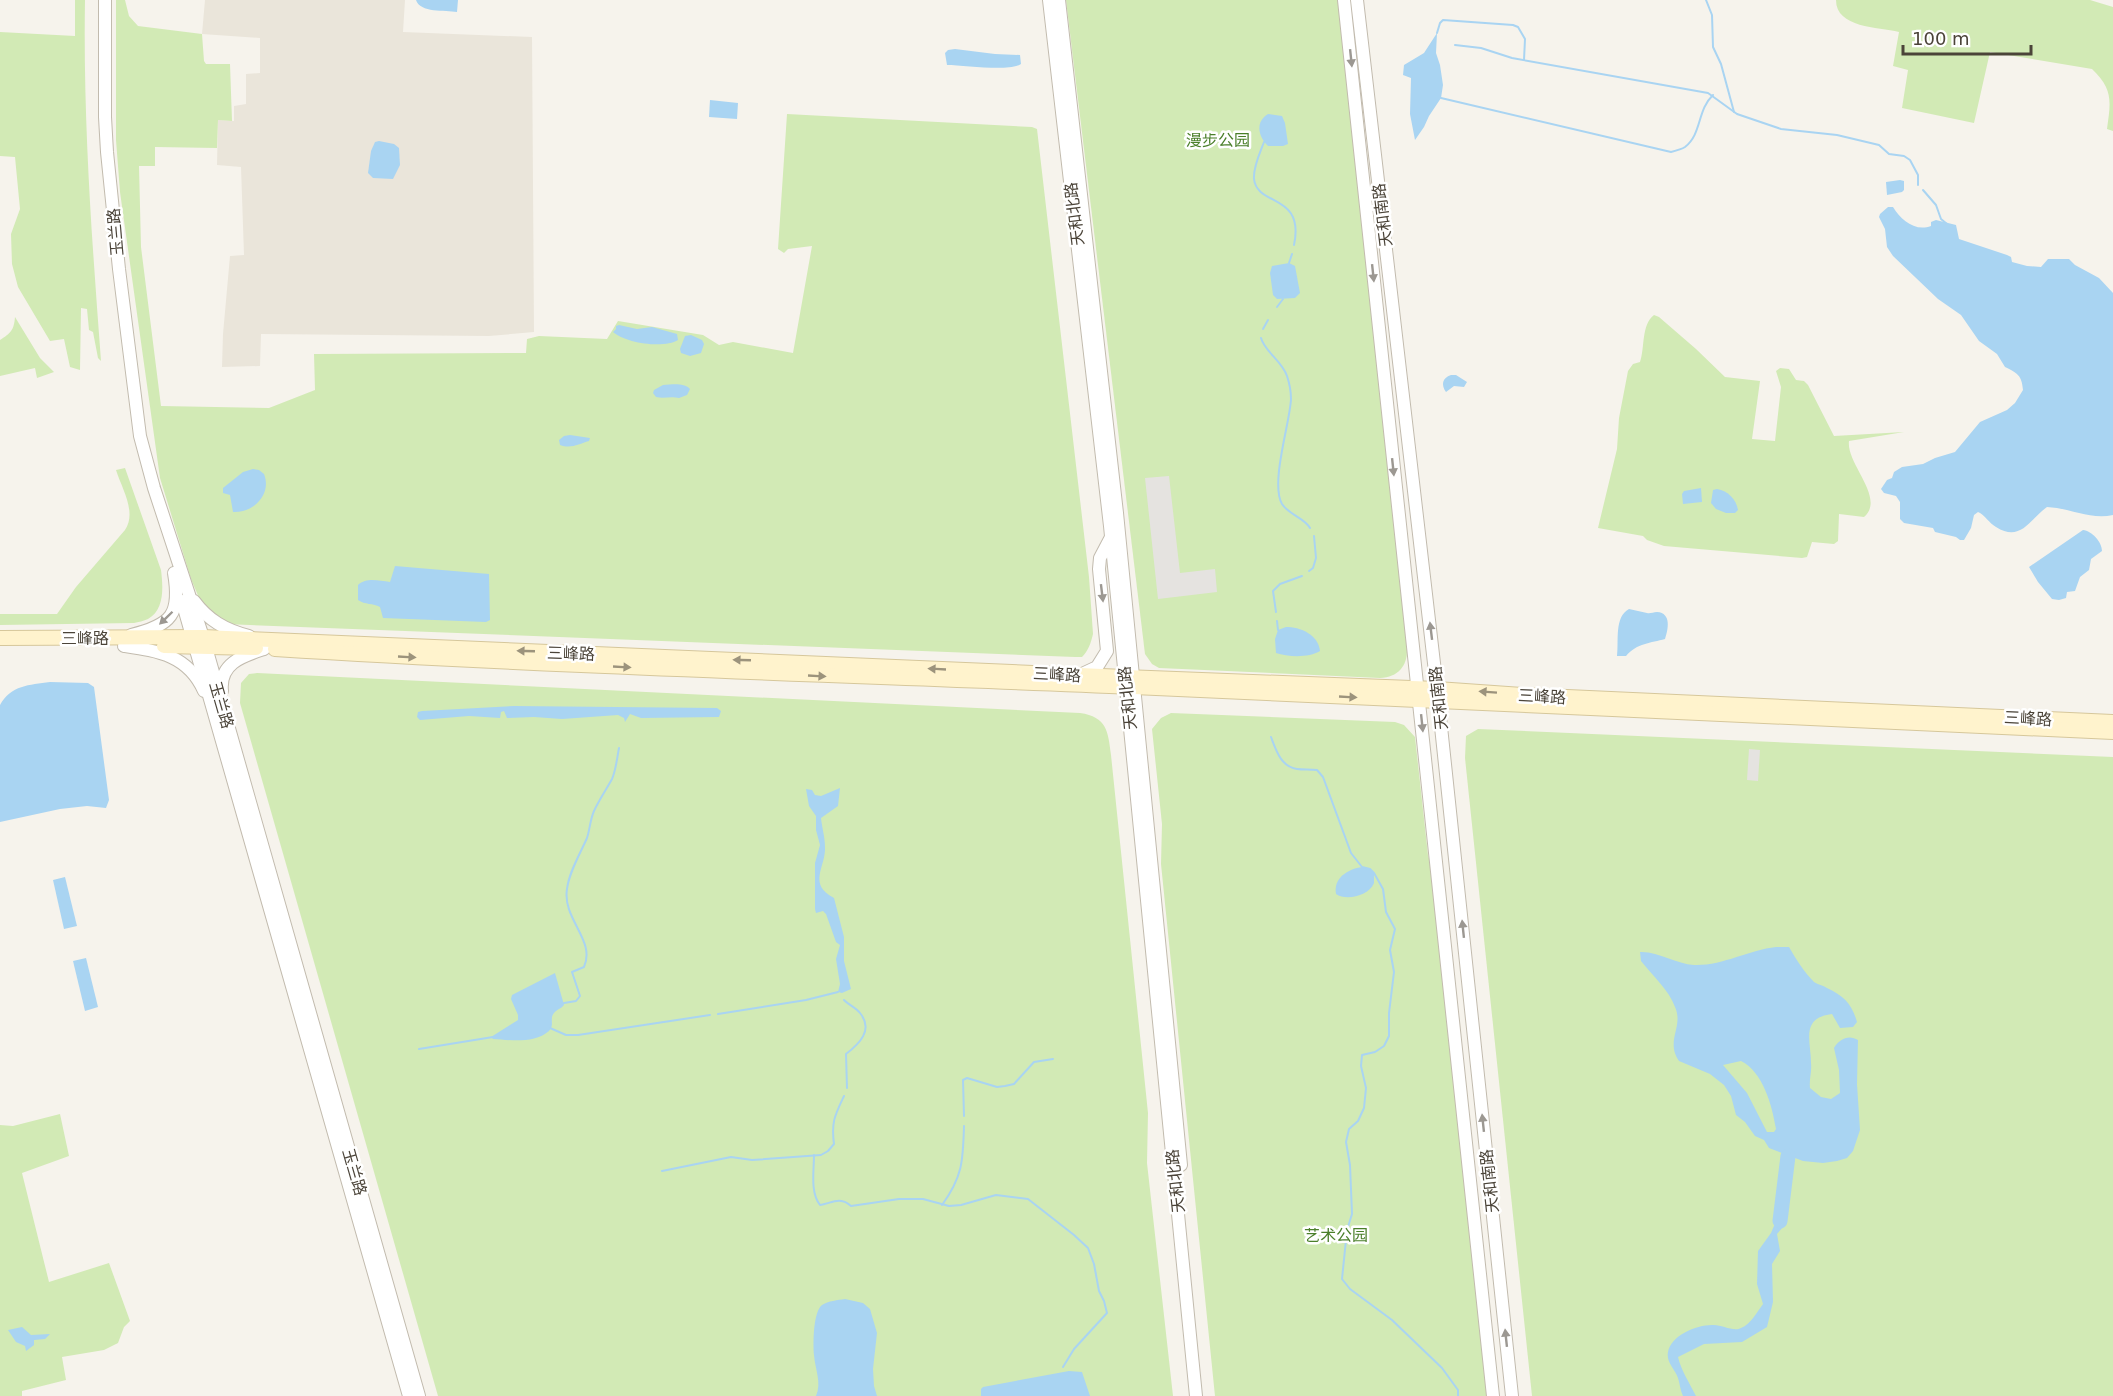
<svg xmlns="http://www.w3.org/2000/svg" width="2113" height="1396" font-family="'DejaVu Sans','Noto Sans SC',sans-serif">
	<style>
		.residential { fill: #eae5da }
		.green { fill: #d2eab5 }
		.parking { fill: #e5e3e0 }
		.water { fill: #a9d4f2; fill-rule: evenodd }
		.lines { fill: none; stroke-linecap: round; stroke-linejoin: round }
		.stream { stroke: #a9d4f2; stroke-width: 2 }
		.river { stroke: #a9d4f2; stroke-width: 15 }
		.tertiary-casing { stroke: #c2bbae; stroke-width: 14 }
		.secondary-casing { stroke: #d6c79b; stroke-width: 16 }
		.tertiary { stroke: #fff; stroke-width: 12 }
		.secondary { stroke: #fff3cd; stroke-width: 14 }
		.oneway { fill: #9c9892 }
		.oneway2 { fill: #9c937c }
		.labels { text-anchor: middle; stroke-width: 5; stroke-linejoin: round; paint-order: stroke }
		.park-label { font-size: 16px; fill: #4a7f2a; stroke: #fff }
		.street-label { font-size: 16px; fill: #4b4439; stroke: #fff }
	</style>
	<rect width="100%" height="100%" fill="#f6f3ec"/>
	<path class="residential" d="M 205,0 L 405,0 L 403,32 L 532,37 L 534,332 L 489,336 L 261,334 L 260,366 L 222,367 L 223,334 L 230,256 L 244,255 L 241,167 L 217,165 L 218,120 L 234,121 L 234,106 L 246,104 L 246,74 L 260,73 L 260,38 L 202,34 Z"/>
	<g class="green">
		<path d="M 75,0 L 85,0 C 83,120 92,241 101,361 L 98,358 L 93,332 L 89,330 L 87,309 L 81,308 L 80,370 L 70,367 L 64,339 L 50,341 L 18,287 L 12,264 L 11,234 L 20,209 L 15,157 L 0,156 L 0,32 L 75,36 Z"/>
		<path d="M 116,0 L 125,0 L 129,16 L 138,26 L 202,34 L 204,61 L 206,64 L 230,64 L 232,121 L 218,120 L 217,148 L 155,147 L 155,166 L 139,166 L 141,247 L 161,406 L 269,408 L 315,390 L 314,354 L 526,353 L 527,339 L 539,336 L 607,339 L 618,321 L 703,335 L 719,345 L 733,342 L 793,353 L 812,246 L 788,249 L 784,253 L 778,249 L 787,114 L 1032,127 L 1037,129 L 1089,577 L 1093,634 C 1091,643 1088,651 1082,657 L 1075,657 L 225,624 L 202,605 L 191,579 L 160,478 L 120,192 L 116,140 Z"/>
		<path d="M 1066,0 L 1339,0 L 1407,647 C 1408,665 1399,677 1380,678 L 1159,668 L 1152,664 L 1145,654 Z"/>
		<path d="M 1836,0 L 2090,0 L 2113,7 L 2113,131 L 2107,129 C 2111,101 2113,89 2092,69 L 1990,52 L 1974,123 L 1902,108 L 1908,70 L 1893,66 L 1899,32 C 1878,27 1836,28 1836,0 Z"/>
		<path d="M 1654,315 L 1659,317 L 1696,349 L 1725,377 L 1760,381 L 1752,439 L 1775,441 L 1781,387 L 1776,371 L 1780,368 L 1789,369 L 1796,380 L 1804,381 L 1808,385 L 1834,436 L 1904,432 L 1849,441 C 1846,464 1886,498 1864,517 L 1839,514 L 1838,541 L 1834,544 L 1812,542 L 1807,557 L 1802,558 L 1664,546 L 1647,540 L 1643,536 L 1598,528 L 1617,449 L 1619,418 L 1628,371 L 1633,364 L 1640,362 C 1645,348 1641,325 1654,315 Z"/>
		<path d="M 15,317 L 40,358 L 54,372 L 37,378 L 35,368 L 0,376 L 0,340 C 11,333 14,330 15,317 Z"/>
		<path d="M 125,468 L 161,570 C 163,586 165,610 148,619 C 144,621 138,622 134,623 L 0,625 L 0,614 L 57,614 L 76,587 L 125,530 C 137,512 122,489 116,470 Z"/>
		<path d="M 257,673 L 1080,713 C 1107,717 1108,731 1111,755 L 1148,1113 L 1147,1163 L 1173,1396 L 438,1396 L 240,703 L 241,683 L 249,674 Z"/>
		<path d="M 1171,713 L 1395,722 L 1404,725 L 1415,737 L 1428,855 L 1436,884 L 1490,1396 L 1215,1396 L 1161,864 L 1162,824 L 1152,729 L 1161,718 Z"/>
		<path d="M 1478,729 L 2113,757 L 2113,1396 L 1532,1396 L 1465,758 L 1466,736 Z"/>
		<path d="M 60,1114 L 69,1156 L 22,1173 L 49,1282 L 109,1263 L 130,1321 L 124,1327 L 118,1343 L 104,1350 L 62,1357 L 66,1380 L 22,1391 L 22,1396 L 0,1396 L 0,1125 L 13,1126 Z"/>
	</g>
	<g class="parking">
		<path d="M 1169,476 L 1180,573 L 1215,569 L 1217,592 L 1158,599 L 1145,478 Z"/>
		<path d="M 1749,749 L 1760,750 L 1758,781 L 1747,780 Z"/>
	</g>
	<g class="water">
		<path d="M 416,0 L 458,0 L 457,12 C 445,10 420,13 416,0 Z"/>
		<path d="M 1437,33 L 1436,53 L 1440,65 L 1443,85 L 1441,98 L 1429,116 L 1424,127 L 1415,140 L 1410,114 L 1411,78 L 1403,75 L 1404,65 L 1424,53 Z"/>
		<path d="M 955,49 L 995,54 L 1020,55 L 1021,64 C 1009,72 964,65 947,65 L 945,53 L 948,50 Z"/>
		<path d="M 710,100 L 738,103 L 737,119 L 709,117 Z"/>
		<path d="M 1268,114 L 1282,116 L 1285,123 L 1288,144 L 1283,146 L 1268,146 C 1258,136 1255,122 1268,114 Z"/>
		<path d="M 379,141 L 394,144 L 399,148 L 400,165 L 393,179 L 373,178 L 368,173 L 371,151 L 375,142 Z"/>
		<path d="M 1900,180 L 1904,181 L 1904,190 L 1902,192 L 1887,195 L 1886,182 Z"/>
		<path d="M 1888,207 L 1893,207 C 1901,220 1915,232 1931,226 L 1931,222 L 1936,220 L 1956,225 L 1959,239 L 2007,255 L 2011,257 L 2012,262 L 2027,266 L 2041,267 L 2048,259 L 2069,259 L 2075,265 L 2099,278 L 2113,293 L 2113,515 C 2090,520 2070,508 2047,507 C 2030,519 2021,543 1996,527 C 1989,523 1985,515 1978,512 L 1974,515 L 1971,528 L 1964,540 L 1960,540 L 1956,537 L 1935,532 L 1933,528 L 1904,523 L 1900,519 L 1900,502 L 1896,496 L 1884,493 L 1881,489 L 1887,480 L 1892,478 L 1894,472 L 1902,467 L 1923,464 L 1935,458 L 1955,452 L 1980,422 L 2007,410 L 2015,403 L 2023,390 C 2022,375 2017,373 2005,367 L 1997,354 L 1979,341 L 1961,315 L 1938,299 L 1893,256 L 1887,247 L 1885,229 L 1879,217 L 1880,214 Z"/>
		<path d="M 1289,263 L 1295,266 L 1300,293 L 1295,298 L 1277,299 L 1273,295 L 1270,273 L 1272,266 Z"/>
		<path d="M 619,325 L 637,329 L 652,327 L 677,334 L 678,340 C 664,349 625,343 613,332 L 616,329 L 616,326 Z"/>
		<path d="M 691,335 L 702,340 L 704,344 L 701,353 L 690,356 L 681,353 L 680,349 L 685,336 Z"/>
		<path d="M 1451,375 L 1456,375 L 1467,382 L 1464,387 L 1454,386 L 1446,392 C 1441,385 1442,378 1451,375 Z"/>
		<path d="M 663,385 C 671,385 683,382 690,389 L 687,395 L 679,398 C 671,396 664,399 656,397 L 653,393 L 654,390 Z"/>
		<path d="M 570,435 L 590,438 L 589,441 C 579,444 571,449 560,445 L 559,440 L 564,436 Z"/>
		<path d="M 253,469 L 259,470 L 264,474 C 272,494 254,513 233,512 L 230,495 L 223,493 L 223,488 L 243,472 Z"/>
		<path d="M 1701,488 L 1702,502 L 1683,504 L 1682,494 L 1684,491 Z"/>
		<path d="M 1717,489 C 1728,491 1736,499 1738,510 L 1735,513 L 1726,513 L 1716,509 L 1711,503 L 1713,490 Z"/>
		<path d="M 2083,530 C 2092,531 2102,542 2102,551 L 2091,559 L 2089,570 L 2080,577 L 2075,591 L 2067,592 L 2066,598 L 2059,600 L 2052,599 L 2038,582 L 2029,567 Z"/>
		<path d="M 395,566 L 489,574 L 490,620 L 486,622 L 383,618 L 380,607 C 373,603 365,605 358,600 L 358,585 C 367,577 379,581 390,582 Z"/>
		<path d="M 1629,609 C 1635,610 1641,612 1647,613 C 1650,614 1653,612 1657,612 C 1672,613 1668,630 1665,639 C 1651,643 1637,643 1626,656 L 1617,656 C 1619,641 1614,617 1629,609 Z"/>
		<path d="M 1286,627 C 1300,627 1318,634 1320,651 C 1309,658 1288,657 1276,653 L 1275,639 L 1278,630 Z"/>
		<path d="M 50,682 L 88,683 L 94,687 L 109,800 L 106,808 L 87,806 L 60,809 L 0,822 L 0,705 C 11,685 29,685 50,682 Z"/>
		<path d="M 514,706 L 717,708 L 721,711 L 719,717 L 641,718 L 630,714 L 625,722 L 624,718 L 618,715 L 562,719 L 534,717 L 507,718 L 504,711 L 501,712 L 500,718 L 469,716 L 420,720 L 417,717 L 418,712 L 422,711 Z"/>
		<path d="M 840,788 L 838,806 L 821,818 C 822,828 825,837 825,847 C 826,867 807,884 834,898 L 844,937 L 844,961 L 851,989 L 842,993 L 838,992 L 840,984 L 836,959 L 840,945 L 836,942 L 826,914 L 823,911 L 816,913 L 815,909 L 815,863 L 820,845 L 816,830 L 816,816 L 809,806 L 806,789 L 812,790 L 815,795 L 821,796 Z"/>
		<path d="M 1362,867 L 1370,869 L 1374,873 C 1374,874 1374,882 1374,883 C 1369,896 1346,901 1336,894 C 1333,878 1348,869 1362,867 Z"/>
		<path d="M 65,877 L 77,926 L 64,929 L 53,880 Z"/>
		<path d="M 1776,947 L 1789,947 C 1796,959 1804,972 1814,982 C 1818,985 1823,985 1827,988 C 1844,996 1852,1004 1857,1022 L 1853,1027 L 1840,1028 L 1832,1014 C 1800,1018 1811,1041 1811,1063 C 1812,1072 1809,1079 1810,1088 L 1821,1097 L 1831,1099 L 1840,1093 L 1839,1070 L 1834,1048 C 1839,1039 1849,1034 1858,1040 L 1857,1084 L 1860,1130 L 1853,1151 L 1847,1158 L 1837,1161 L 1823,1163 L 1803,1161 L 1769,1148 L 1764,1140 L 1755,1136 L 1745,1122 L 1736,1115 L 1731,1096 L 1724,1085 L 1710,1074 L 1679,1061 C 1665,1040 1684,1027 1675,1007 C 1669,990 1652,975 1641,961 L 1640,952 C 1658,951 1676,964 1694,965 C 1722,966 1749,950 1776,947 ZM 1741,1061 C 1763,1072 1772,1105 1776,1129 L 1774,1132 L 1767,1132 L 1747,1093 L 1723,1065 Z"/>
		<path d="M 86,958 L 98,1007 L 85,1011 L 73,961 Z"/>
		<path d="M 555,973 L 564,1005 C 561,1009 557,1009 554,1013 C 549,1019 555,1025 549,1031 C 534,1044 510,1040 493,1039 L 491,1037 L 518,1020 L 518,1015 L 511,999 L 512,995 Z"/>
		<path d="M 1776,1221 L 1783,1221 L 1783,1227 L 1777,1234 L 1780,1251 L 1772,1264 L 1773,1302 L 1767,1327 L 1742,1342 L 1704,1344 L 1678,1357 C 1681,1370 1690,1384 1696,1396 L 1683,1396 C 1680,1390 1680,1384 1678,1378 C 1675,1369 1666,1363 1668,1352 C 1671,1335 1698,1324 1714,1325 C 1722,1325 1734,1332 1741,1328 C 1751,1324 1757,1312 1763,1304 L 1757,1284 L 1758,1251 L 1771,1233 Z"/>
		<path d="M 845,1299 L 863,1303 L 870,1309 L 877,1333 L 873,1369 L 874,1386 L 877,1396 L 816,1396 C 822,1383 815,1369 814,1355 C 813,1344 813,1312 822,1305 C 828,1301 838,1300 845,1299 Z"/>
		<path d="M 22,1327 L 31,1335 L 50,1334 L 45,1339 L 34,1340 L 34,1345 L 26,1351 L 25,1346 L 16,1342 L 8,1330 Z"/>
		<path d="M 1069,1371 L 1082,1372 L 1090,1396 L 981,1396 L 981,1389 L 983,1387 Z"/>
	</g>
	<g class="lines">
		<g class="stream">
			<path d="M 1706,0 L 1712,15 L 1713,47 L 1721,64 L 1734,112"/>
			<path d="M 1437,33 L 1440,23 L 1443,20 L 1513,25 L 1518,27 L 1525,39 L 1524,60"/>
			<path d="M 1455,45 L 1481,48 L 1512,58 L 1708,93 L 1737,114 L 1781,129 L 1837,135 L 1879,145 L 1889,154 L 1904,156 L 1910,160 L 1918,175 L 1918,185"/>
			<path d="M 1441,98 L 1671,152 C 1675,151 1682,149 1685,147 C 1702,134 1697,110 1713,95"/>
			<path d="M 1264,142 C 1260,153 1253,167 1254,179 C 1257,207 1305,193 1294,245"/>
			<path d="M 1923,190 L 1936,205 L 1941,219 L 1947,224"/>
			<path d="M 1289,263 L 1292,254"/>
			<path d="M 1277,307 L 1283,299"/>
			<path d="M 1263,329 L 1268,320"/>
			<path d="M 1261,338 C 1265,352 1282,361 1287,376 C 1289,382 1291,392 1291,399 C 1290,423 1270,483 1282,504 C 1289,515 1305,518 1310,528"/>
			<path d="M 1309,571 L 1313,568 L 1316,558 L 1314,536"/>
			<path d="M 1276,612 L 1273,591 L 1280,584 L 1302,576"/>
			<path d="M 1277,621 L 1278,630"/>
			<path d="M 1271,737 C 1276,750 1281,767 1297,769 C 1304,770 1310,769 1317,770 L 1323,777 L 1351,853 L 1362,867 L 1370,869 L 1374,873 L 1383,889 L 1386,912 L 1395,929 L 1390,950 L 1394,972 L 1389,1013 L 1389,1036 L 1384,1046 L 1375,1052 L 1362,1055 L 1361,1066 L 1366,1088 L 1364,1108 L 1358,1121 L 1349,1129 L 1346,1142 L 1350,1165 L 1352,1214 L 1347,1230 L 1342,1279 L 1350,1289 L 1392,1320 L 1442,1368 L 1458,1390 L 1458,1396"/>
			<path d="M 844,1000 C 849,1005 856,1008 860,1013 C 874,1030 859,1044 846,1054 L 847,1088"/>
			<path d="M 564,1003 L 576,1001 L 580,996 L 572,972 L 584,967 C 596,940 562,919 567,889 C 569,872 580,854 587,838 C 590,829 590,820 594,811 C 599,800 606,790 612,779 C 616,770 617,758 619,748"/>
			<path d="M 718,1014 L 806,1000 L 838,992"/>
			<path d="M 550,1028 L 566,1035 L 578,1035 L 710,1015"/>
			<path d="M 419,1049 L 493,1037"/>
			<path d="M 964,1116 L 963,1080 L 967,1078 L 997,1087 L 1005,1086 L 1014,1084 L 1034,1062 L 1053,1059"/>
			<path d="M 814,1155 C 814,1171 810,1192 820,1205 C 832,1203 840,1196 851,1206 L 899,1199 L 923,1199 L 949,1206 L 961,1205 L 996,1195 L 1028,1199 L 1074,1235 L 1088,1248 L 1094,1264 L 1099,1291 L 1104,1301 L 1107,1313 L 1074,1349 L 1063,1367"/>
			<path d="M 662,1171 L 731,1157 L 752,1160 L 821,1155 L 828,1151 L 834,1144 C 831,1122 835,1115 844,1096"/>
			<path d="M 942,1205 C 963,1176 963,1160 964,1126"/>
		</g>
		<path class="river" d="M 1780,1221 L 1788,1156"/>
		<g class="tertiary-casing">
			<g id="tertiary">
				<path d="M 105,0 L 105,117 L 107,152 L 119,269 L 140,436 L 154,488 L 203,637 L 419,1396"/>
				<path d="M 1049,0 L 1110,526 L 1196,1396"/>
				<path d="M 1059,0 L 1117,513 L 1181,1165"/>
				<path d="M 1344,0 L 1493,1396"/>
				<path d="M 1357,0 L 1437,689 L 1512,1396"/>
				<path d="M 182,601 L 409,1396"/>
				<path d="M 194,601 C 208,620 225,630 249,636"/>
				<path d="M 131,635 C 172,625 181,614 174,573"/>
				<path d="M 124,646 C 158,651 188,655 204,691"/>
				<path d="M 1080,675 L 1097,667 L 1107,651 L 1099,569 L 1100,558 L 1110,539"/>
				<path d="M 222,691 C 219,663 243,656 264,649"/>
			</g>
		</g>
		<g class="secondary-casing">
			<g id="secondary">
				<path d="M 0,638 L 203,637 L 1125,677 L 1437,689 L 1522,695 L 2113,722"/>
				<path d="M 164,646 L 256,648"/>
				<path d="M 275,649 C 561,667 848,675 1134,687 C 1460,701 1787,718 2113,732"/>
			</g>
		</g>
		<use href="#tertiary" class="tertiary"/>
		<use href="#secondary" class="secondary"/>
	</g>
	<defs><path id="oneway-solid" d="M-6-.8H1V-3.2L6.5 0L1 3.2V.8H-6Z" transform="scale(1.5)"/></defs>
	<g class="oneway">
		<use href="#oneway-solid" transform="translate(1351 58) rotate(84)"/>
		<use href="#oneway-solid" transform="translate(1373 273) rotate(84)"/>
		<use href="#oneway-solid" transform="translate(1393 467) rotate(84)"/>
		<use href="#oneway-solid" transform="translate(1102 593) rotate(83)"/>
		<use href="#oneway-solid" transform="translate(166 618) rotate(136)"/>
		<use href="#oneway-solid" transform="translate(1431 631) rotate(-97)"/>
		<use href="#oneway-solid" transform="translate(1422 723) rotate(84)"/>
		<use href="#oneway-solid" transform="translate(1463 929) rotate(-96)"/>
		<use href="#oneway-solid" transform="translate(1483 1123) rotate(-96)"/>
		<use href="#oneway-solid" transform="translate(1506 1338) rotate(-96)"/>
	</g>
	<g class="oneway2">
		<use href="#oneway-solid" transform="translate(526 651) rotate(-178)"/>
		<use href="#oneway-solid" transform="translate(407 657) rotate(3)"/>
		<use href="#oneway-solid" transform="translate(742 660) rotate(-178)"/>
		<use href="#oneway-solid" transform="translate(622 667) rotate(3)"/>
		<use href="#oneway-solid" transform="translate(937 669) rotate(-177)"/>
		<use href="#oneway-solid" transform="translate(817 676) rotate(3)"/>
		<use href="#oneway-solid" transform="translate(1488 692) rotate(-176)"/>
		<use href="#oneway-solid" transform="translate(1348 697) rotate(3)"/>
	</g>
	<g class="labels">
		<g class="park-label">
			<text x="1218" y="146">漫步公园</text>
			<text x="1336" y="1241">艺术公园</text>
		</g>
		<g class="street-label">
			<text transform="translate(1074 214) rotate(-97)" y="6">天和北路</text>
			<text transform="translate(1382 215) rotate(-97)" y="6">天和南路</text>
			<text transform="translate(115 232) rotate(-95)" y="6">玉兰路</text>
			<text x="85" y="644">三峰路</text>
			<text transform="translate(571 653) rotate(2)" y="6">三峰路</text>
			<text transform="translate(1057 674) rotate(3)" y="6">三峰路</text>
			<text transform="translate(1542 696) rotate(3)" y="6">三峰路</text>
			<text transform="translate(1127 698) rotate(-96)" y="6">天和北路</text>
			<text transform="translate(1438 698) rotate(-96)" y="6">天和南路</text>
			<text transform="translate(222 705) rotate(74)" y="6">玉兰路</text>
			<text transform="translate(2028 718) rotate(3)" y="6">三峰路</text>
			<text transform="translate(355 1172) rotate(74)" y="6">玉兰路</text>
			<text transform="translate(1175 1181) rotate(-96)" y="6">天和北路</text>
			<text transform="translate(1489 1181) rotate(-96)" y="6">天和南路</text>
		</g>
	</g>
	<path d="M1903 45v9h128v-9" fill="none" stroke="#4b4439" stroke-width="3"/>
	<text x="1912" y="45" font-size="18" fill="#4b4439" stroke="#ffffff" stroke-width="4.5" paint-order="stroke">100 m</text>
</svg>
